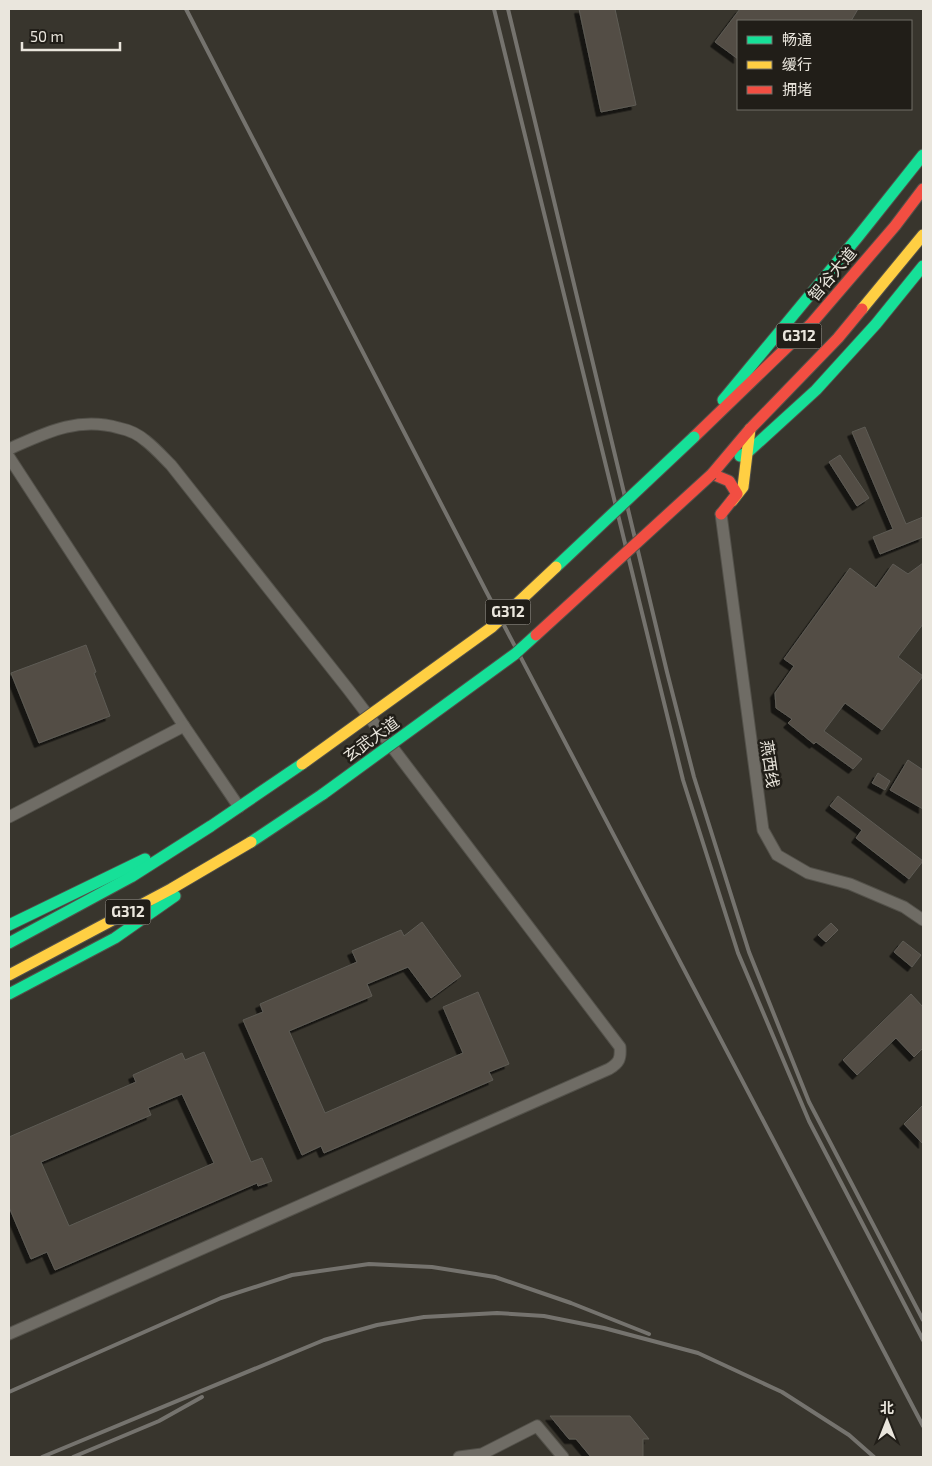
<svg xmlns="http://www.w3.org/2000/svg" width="932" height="1466" font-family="'Exo 2','Noto Sans SC',sans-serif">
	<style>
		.building { fill: #524e44; stroke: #5e5b55; fill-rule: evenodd; filter: url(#shadow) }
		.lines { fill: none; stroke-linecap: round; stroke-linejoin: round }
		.street-casing { stroke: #53514a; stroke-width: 13 }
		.fast-casing { stroke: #53514a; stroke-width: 13 }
		.slow-casing { stroke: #53514a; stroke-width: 13 }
		.jam-casing { stroke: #53514a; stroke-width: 13 }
		.street { stroke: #6f6c65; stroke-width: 11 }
		.fast { stroke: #16e098; stroke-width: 11 }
		.slow { stroke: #ffcf43; stroke-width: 11 }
		.jam { stroke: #f24e42; stroke-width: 11 }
		.rail { stroke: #75736e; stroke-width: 4 }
		.fast-bridge-casing { stroke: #53514a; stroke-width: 13; stroke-linecap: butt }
		.slow-bridge-casing { stroke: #53514a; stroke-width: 13; stroke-linecap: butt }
		.jam-bridge-casing { stroke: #53514a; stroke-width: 13; stroke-linecap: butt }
		.fast-bridge { stroke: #16e098; stroke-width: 11 }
		.slow-bridge { stroke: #ffcf43; stroke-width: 11 }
		.jam-bridge { stroke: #f24e42; stroke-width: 11 }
		.labels { text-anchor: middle; stroke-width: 5; stroke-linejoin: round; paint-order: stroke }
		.shield { fill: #211e18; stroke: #aeaaa2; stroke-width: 1 }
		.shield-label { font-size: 15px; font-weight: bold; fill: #eae6dd }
		.street-label { font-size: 16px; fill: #eae6dd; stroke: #211e18 }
	</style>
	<defs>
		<filter id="shadow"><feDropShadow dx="-4.5" dy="4.5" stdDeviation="0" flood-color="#0009"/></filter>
	</defs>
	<rect width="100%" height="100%" fill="#38352d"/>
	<g class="building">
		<path d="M 579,9 L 615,9 L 636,105 L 601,112 Z"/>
		<path d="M 740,9 L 858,9 L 851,21 L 738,21 L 738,59 L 715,42 Z"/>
		<path d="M 865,427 L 906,524 L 923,517 L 923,537 L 880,554 L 873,537 L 893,529 L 852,432 Z"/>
		<path d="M 840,455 L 869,498 L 857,506 L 829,462 Z"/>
		<path d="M 923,563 L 923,624 L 898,657 L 923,676 L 882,730 L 845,703 L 824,731 L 862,759 L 853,769 L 816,742 L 814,744 L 788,723 L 792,719 L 776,708 L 775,693 L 794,666 L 784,659 L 850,568 L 876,588 L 893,564 L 908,574 Z"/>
		<path d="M 86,645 L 96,672 L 94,673 L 110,716 L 39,743 L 11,673 Z"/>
		<path d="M 908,760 L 923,770 L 923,809 L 890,790 Z"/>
		<path d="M 878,773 L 890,781 L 885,790 L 872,783 Z"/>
		<path d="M 838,796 L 923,861 L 909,879 L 856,838 L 862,830 L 830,806 Z"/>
		<path d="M 422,922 L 461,976 L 431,998 L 408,967 L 367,984 L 372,996 L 289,1031 L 325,1113 L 463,1053 L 443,1007 L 478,992 L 509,1064 L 489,1072 L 493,1080 L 324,1153 L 321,1146 L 302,1155 L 243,1020 L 263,1012 L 260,1004 L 357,962 L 352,951 L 401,930 L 404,936 Z"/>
		<path d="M 831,923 L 838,930 L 826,942 L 818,935 Z"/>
		<path d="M 903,941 L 921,955 L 912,967 L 894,952 Z"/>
		<path d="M 911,994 L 923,1007 L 923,1048 L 914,1057 L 896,1038 L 857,1075 L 843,1060 Z"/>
		<path d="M 204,1052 L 251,1162 L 262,1158 L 272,1181 L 258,1186 L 257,1183 L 55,1270 L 47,1252 L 31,1259 L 9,1207 L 9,1137 L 136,1082 L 133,1075 L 182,1053 L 185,1060 ZM 182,1094 L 214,1163 L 69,1226 L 41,1162 L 151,1115 L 148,1108 Z"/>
		<path d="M 923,1105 L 923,1144 L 904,1124 Z"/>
		<path d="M 550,1416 L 630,1416 L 649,1439 L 643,1439 L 643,1457 L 591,1457 L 576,1439 L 569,1439 Z"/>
	</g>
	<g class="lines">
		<g class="street-casing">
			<g id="street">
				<path d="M 9,449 C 45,433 78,416 119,428 C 129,430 138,434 146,441 C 155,448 163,457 171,465 L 348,689 L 620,1047 C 621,1059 619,1063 609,1069 L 9,1334"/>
				<path d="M 9,457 L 184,726 L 239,807"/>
				<path d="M 721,514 L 763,830 L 777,855 L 808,873 L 850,884 L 904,907 L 923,920"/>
				<path d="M 9,817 L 184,726"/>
				<path d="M 459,1457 L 482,1454 L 537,1426 L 563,1457"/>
			</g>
		</g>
		<g class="fast-casing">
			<g id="fast">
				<path d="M 723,400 L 857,238 L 923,155"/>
				<path d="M 740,456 L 748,452 L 816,390 L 876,324 L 923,266"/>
				<path d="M 251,842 L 323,794"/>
				<path d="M 9,925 L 145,859"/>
				<path d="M 9,943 L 131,877 L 211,826 L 302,764"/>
				<path d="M 9,994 L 115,938 L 175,896"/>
			</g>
		</g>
		<g class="slow-casing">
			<g id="slow">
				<path d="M 862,309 L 923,235"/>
				<path d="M 732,501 L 743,487 L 750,429"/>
				<path d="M 9,975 L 171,889 L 251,842"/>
			</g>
		</g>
		<g class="jam-casing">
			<g id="jam">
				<path d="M 694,437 L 811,324 L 895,226 L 923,189"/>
				<path d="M 721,514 L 737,494 L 729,481 L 712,474 L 750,429 L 838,338 L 862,309"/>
			</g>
		</g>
		<use href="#street" class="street"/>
		<use href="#fast" class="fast"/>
		<use href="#slow" class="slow"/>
		<use href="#jam" class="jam"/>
		<g class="rail">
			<path d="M 186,9 L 486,591 L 923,1426"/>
			<path d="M 494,9 L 683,780 L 738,953 L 809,1121 L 923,1340"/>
			<path d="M 508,9 L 667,672 L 694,777 L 749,952 L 809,1102 L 923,1320"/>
			<path d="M 9,1392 L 221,1298 L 292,1275 L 369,1264 L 432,1267 L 495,1277 L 571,1303 L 649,1334"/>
			<path d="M 42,1457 L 324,1340 L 377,1325 L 424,1317 L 497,1313 L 544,1316 L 604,1328 L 698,1353 L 782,1392 L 849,1435 L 874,1457"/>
			<path d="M 73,1457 L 159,1421 L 202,1397"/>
		</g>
		<g class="fast-bridge-casing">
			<g id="fast-bridge">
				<path d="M 556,567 L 694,437"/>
				<path d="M 323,794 L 515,654 L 536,635"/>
			</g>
		</g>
		<g class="slow-bridge-casing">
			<path id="slow-bridge" d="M 302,764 L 492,627 L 556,567"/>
		</g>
		<g class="jam-bridge-casing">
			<path id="jam-bridge" d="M 536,635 L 712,474"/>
		</g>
		<use href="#fast-bridge" class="fast-bridge"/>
		<use href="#slow-bridge" class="slow-bridge"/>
		<use href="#jam-bridge" class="jam-bridge"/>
	</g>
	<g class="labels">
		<g class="shield">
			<rect x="776.5" y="323.5" width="45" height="25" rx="4"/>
			<rect x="485.5" y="599.5" width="45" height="25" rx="4"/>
			<rect x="105.5" y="899.5" width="45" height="25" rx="4"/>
		</g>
		<g class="shield-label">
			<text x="799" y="341">G312</text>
			<text x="508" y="617">G312</text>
			<text x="128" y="917">G312</text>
		</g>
		<g class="street-label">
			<text transform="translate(832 274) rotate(-50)" y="6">智谷大道</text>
			<text transform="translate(371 739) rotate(-36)" y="6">玄武大道</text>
			<text transform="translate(770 764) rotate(82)" y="6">燕西线</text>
		</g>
	</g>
	<rect width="932" height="1466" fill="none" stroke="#eae6dd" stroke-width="20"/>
	<rect x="737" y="20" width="175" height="90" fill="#211e18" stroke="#716e67"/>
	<rect x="747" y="36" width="25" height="8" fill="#16e098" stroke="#716e67"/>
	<text x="782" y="45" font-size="15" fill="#eae6dd">畅通</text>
	<rect x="747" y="61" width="25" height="8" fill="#ffcf43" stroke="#716e67"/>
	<text x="782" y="70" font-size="15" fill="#eae6dd">缓行</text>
	<rect x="747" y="86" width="25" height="8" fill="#f24e42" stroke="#716e67"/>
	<text x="782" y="95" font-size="15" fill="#eae6dd">拥堵</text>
	<g transform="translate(887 1421)" stroke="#211e18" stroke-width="4" paint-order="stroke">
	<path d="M0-4L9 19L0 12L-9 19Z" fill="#eae6dd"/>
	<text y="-8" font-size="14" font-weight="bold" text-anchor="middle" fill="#eae6dd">北</text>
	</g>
	<path d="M22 42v8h98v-8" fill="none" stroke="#eae6dd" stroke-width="2.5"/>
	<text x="30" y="42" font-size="15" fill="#eae6dd" stroke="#211e18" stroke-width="4" paint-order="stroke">50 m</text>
</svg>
